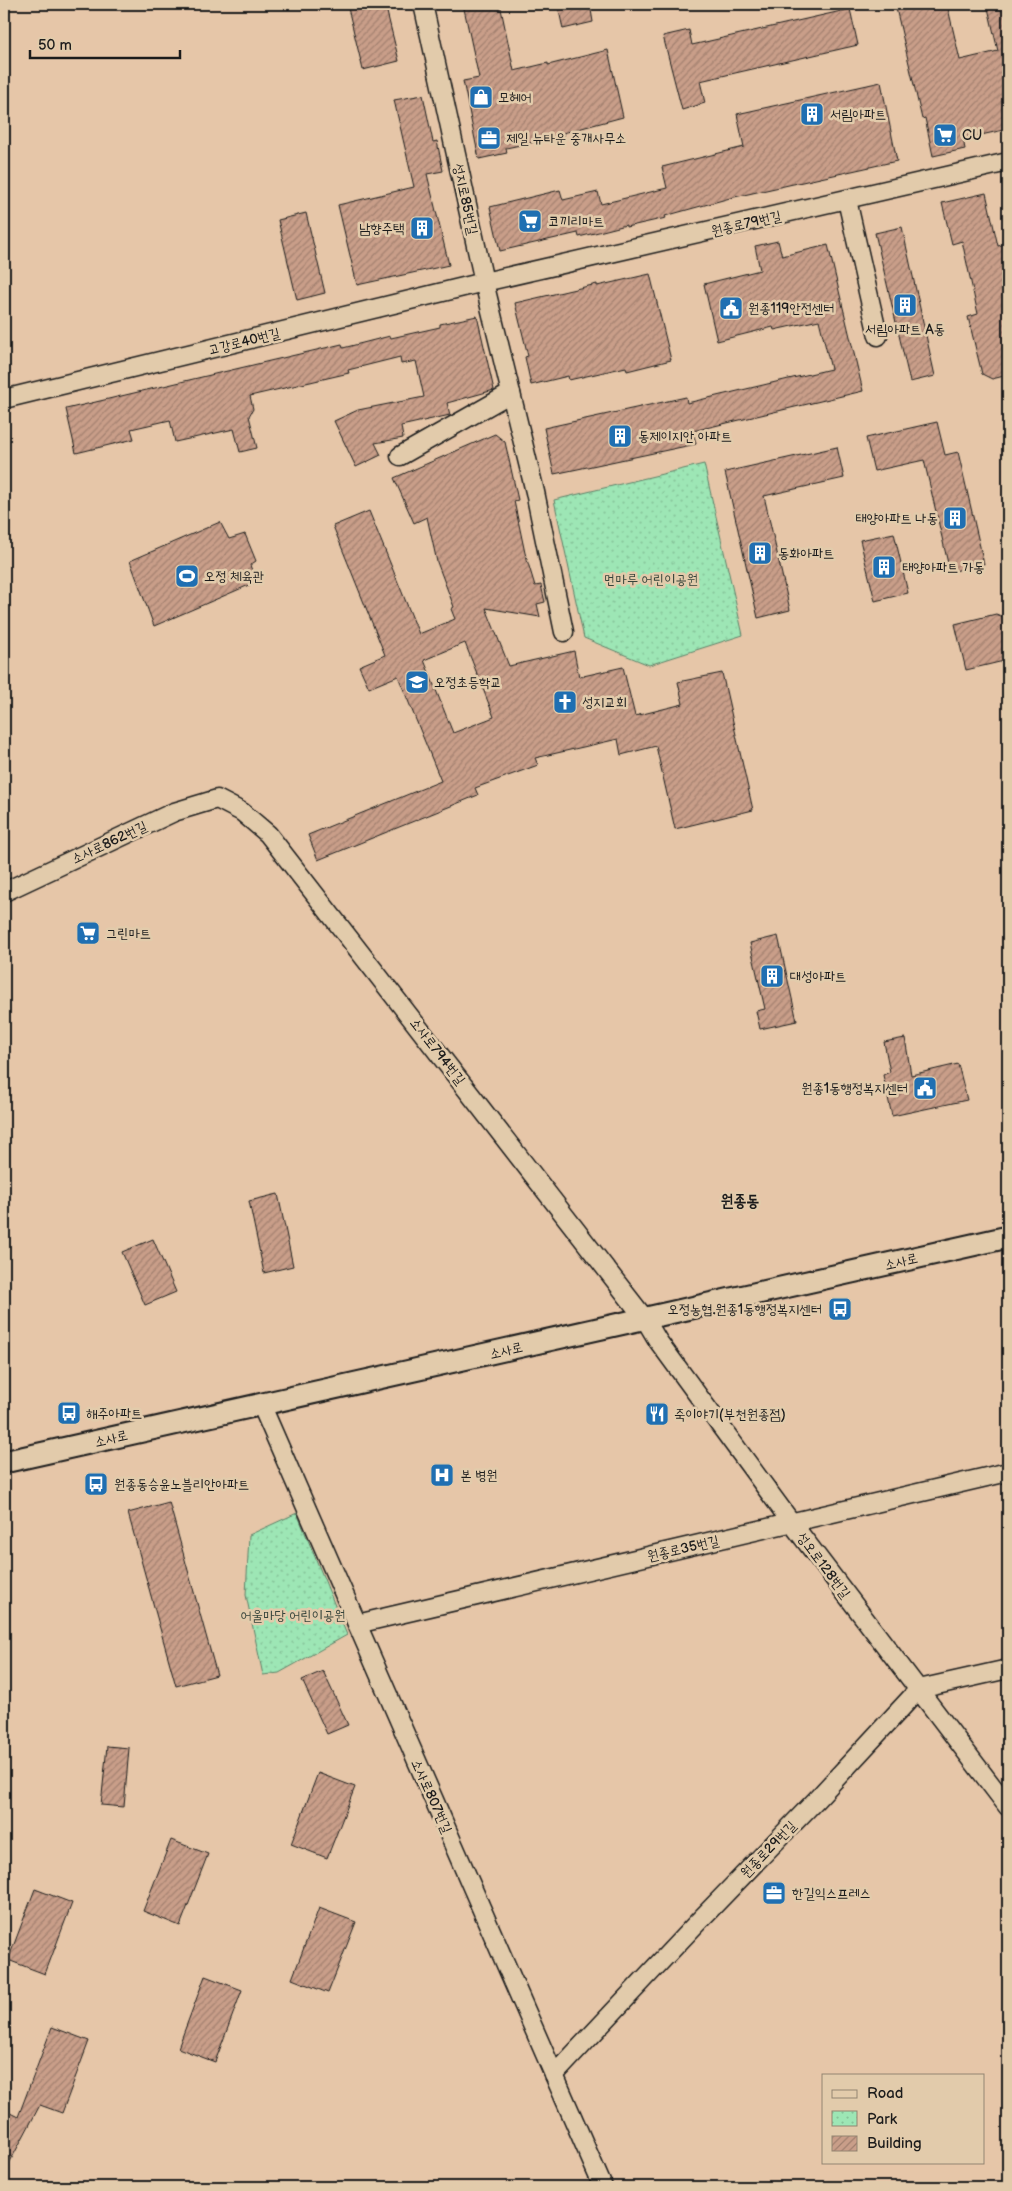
<svg xmlns="http://www.w3.org/2000/svg" width="1012" height="2191" font-family="'Balsamiq Sans','Poor Story',sans-serif">
	<style>
		.park { fill: url(#park-dots); stroke: #5c8168 }
		.building { fill: url(#building-hatch); stroke: #1c1c1c; fill-rule: evenodd }
		.lines { fill: none; stroke-linecap: round; stroke-linejoin: round }
		.minor-casing { stroke: #1c1c1c; stroke-width: 21 }
		.tertiary-casing { stroke: #1c1c1c; stroke-width: 25 }
		.minor { stroke: #e2cbab; stroke-width: 18 }
		.tertiary { stroke: #e2cbab; stroke-width: 21 }
		.labels { text-anchor: middle; stroke-width: 5; stroke-linejoin: round; paint-order: stroke }
		.poi-label { font-size: 14px; fill: #1c1c1c; stroke: #e2cbab; text-anchor: start }
		.street-label { font-size: 14px; fill: #1c1c1c; stroke: #e2cbab }
		.park-label { font-size: 14px; fill: #36443b; stroke: #e2cbab }
		.quarter-label { font-size: 16px; font-weight: bold; fill: #1c1c1c; stroke: #e2cbab }
	</style>
	<defs>
		<pattern id="park-dots" width="8" height="8" patternUnits="userSpaceOnUse" patternTransform="scale(1.25)"><rect width="8" height="8" fill="#9de6b5"/><path d="M2 2h.1M6 6h.1" fill="none" stroke="#87c59b" stroke-width="1.8" stroke-linecap="round"/></pattern>
		<pattern id="building-hatch" width="6" height="6" patternUnits="userSpaceOnUse" patternTransform="scale(1.25)"><rect width="6" height="6" fill="#c99e89"/><path d="M-1 1l2-2M0 6l6-6M5 7l2-2" fill="none" stroke="#a2806f"/></pattern>
	</defs>
	<rect width="100%" height="100%" fill="#e6c6a8"/>
	<filter id="ink" filterUnits="userSpaceOnUse"><feTurbulence type="fractalNoise" baseFrequency=".02" numOctaves="2"/><feDisplacementMap in="SourceGraphic" scale="10" xChannelSelector="R" yChannelSelector="G"/><feConvolveMatrix kernelMatrix="1 2 1 2 8 2 1 2 1" color-interpolation-filters="sRGB"/></filter>
	<g filter="url(#ink)">
		<g class="park">
			<path d="M 704,464 L 743,635 L 649,665 L 584,638 L 554,500 Z"/>
			<path d="M 297,1513 L 347,1635 L 279,1673 L 263,1675 L 246,1595 L 249,1535 Z"/>
		</g>
		<g class="building">
			<path d="M 347,4 L 385,4 L 399,61 L 363,70 Z"/>
			<path d="M 463,4 L 500,4 L 514,71 L 548,63 L 548,65 L 608,50 L 623,117 L 563,133 L 563,136 L 506,148 L 507,153 L 479,159 L 463,81 L 479,78 Z"/>
			<path d="M 566,4 L 590,4 L 593,22 L 563,29 L 558,6 Z"/>
			<path d="M 895,4 L 947,4 L 960,60 L 998,51 L 988,8 L 1008,4 L 1008,129 L 963,139 L 965,149 L 933,156 L 925,118 L 922,119 Z"/>
			<path d="M 850,9 L 858,45 L 700,81 L 705,103 L 682,110 L 663,36 L 689,30 L 692,45 Z"/>
			<path d="M 881,82 L 897,161 L 730,198 L 665,216 L 666,218 L 626,227 L 626,225 L 579,237 L 578,233 L 500,251 L 490,207 L 560,190 L 563,200 L 598,192 L 601,204 L 667,188 L 662,167 L 744,147 L 737,114 Z"/>
			<path d="M 423,95 L 433,142 L 437,141 L 443,171 L 427,174 L 449,265 L 357,285 L 338,205 L 414,187 L 394,100 Z"/>
			<path d="M 986,193 L 998,246 L 1008,243 L 1008,375 L 992,379 L 982,374 L 968,317 L 978,314 L 976,305 L 962,241 L 952,244 L 942,203 Z"/>
			<path d="M 306,213 L 325,293 L 297,300 L 278,220 Z"/>
			<path d="M 902,227 L 935,376 L 910,382 L 875,233 Z"/>
			<path d="M 778,241 L 782,256 L 828,245 L 863,391 L 693,431 L 696,444 L 554,474 L 544,428 L 686,397 L 687,403 L 831,369 L 819,320 L 774,330 L 773,327 L 717,341 L 704,284 L 760,270 L 755,246 Z"/>
			<path d="M 650,274 L 671,360 L 627,371 L 626,367 L 569,380 L 568,376 L 531,385 L 525,357 L 528,356 L 515,303 L 597,284 L 597,286 Z"/>
			<path d="M 477,316 L 494,390 L 447,403 L 450,415 L 401,426 L 403,438 L 375,443 L 381,455 L 356,467 L 334,421 L 358,410 L 424,397 L 416,361 L 401,364 L 400,357 L 348,370 L 349,373 L 250,396 L 253,409 L 249,416 L 257,448 L 240,452 L 234,429 L 175,442 L 170,420 L 131,429 L 134,439 L 76,453 L 66,409 L 342,344 L 343,348 L 390,336 L 391,338 L 440,327 L 440,324 Z"/>
			<path d="M 937,422 L 945,455 L 958,452 L 984,564 L 950,572 L 924,460 L 874,471 L 866,438 Z"/>
			<path d="M 495,434 L 505,442 L 518,500 L 514,501 L 525,553 L 535,586 L 541,585 L 545,602 L 537,604 L 540,617 L 486,608 L 509,666 L 574,651 L 579,677 L 623,667 L 635,716 L 683,704 L 678,682 L 722,673 L 753,810 L 675,829 L 656,746 L 621,755 L 618,739 L 535,758 L 538,765 L 475,788 L 478,795 L 318,860 L 308,835 L 441,781 L 398,676 L 369,688 L 359,666 L 385,655 L 333,526 L 369,511 L 419,634 L 455,619 L 451,609 L 454,607 L 437,562 L 427,517 L 414,523 L 394,478 ZM 465,643 L 494,717 L 453,733 L 424,660 Z"/>
			<path d="M 837,447 L 844,478 L 764,496 L 790,610 L 758,618 L 725,472 Z"/>
			<path d="M 220,522 L 229,539 L 245,534 L 256,561 L 250,565 L 256,582 L 154,626 L 130,561 Z"/>
			<path d="M 894,533 L 908,593 L 875,601 L 860,540 Z"/>
			<path d="M 996,614 L 1006,618 L 1008,626 L 1008,660 L 966,670 L 955,624 Z"/>
			<path d="M 778,936 L 797,1021 L 760,1029 L 756,1011 L 765,1009 L 750,943 Z"/>
			<path d="M 905,1038 L 911,1075 L 958,1064 L 967,1100 L 892,1116 L 883,1075 L 890,1072 L 884,1042 Z"/>
			<path d="M 278,1194 L 293,1266 L 264,1273 L 249,1201 Z"/>
			<path d="M 153,1239 L 176,1292 L 145,1305 L 122,1252 Z"/>
			<path d="M 169,1502 L 217,1675 L 176,1686 L 128,1513 Z"/>
			<path d="M 323,1671 L 348,1725 L 327,1734 L 302,1680 Z"/>
			<path d="M 107,1746 L 129,1748 L 124,1807 L 101,1805 Z"/>
			<path d="M 318,1773 L 355,1787 L 327,1858 L 291,1844 Z"/>
			<path d="M 171,1840 L 208,1854 L 180,1926 L 143,1911 Z"/>
			<path d="M 35,1889 L 72,1903 L 45,1974 L 8,1960 Z"/>
			<path d="M 319,1908 L 356,1922 L 328,1993 L 292,1979 Z"/>
			<path d="M 205,1976 L 242,1990 L 215,2062 L 178,2048 Z"/>
			<path d="M 52,2027 L 89,2041 L 62,2113 L 40,2105 L 4,2173 L 4,2125 L 10,2113 L 18,2117 Z"/>
		</g>
		<g class="lines">
			<g class="minor-casing">
				<g id="minor">
					<path d="M 423,4 L 484,282 L 535,492 L 564,632"/>
					<path d="M 847,200 L 878,336"/>
					<path d="M 4,399 L 484,282 L 1008,162"/>
					<path d="M 400,456 L 511,393"/>
					<path d="M 4,892 L 174,812 L 217,799 L 242,812 L 268,834 L 645,1319 L 658,1341 L 791,1522 L 1008,1807"/>
					<path d="M 261,1404 L 603,2187"/>
					<path d="M 357,1624 L 1008,1472"/>
					<path d="M 554,2075 L 695,1925 L 817,1799 L 919,1689 L 1008,1669"/>
				</g>
			</g>
			<g class="tertiary-casing">
				<path id="tertiary" d="M 4,1462 L 1008,1237"/>
			</g>
			<use href="#minor" class="minor"/>
			<use href="#tertiary" class="tertiary"/>
		</g>
	</g>
	<defs>
		<g id="shop-square" transform="scale(1.25)"><rect x="-9" y="-9" width="18" height="18" rx="4" fill="#1f6fb2" stroke="#e2cbab"/><path d="M-5-2.5h2.3a2.7 3.5 0 0 1 5.4 0H5L5.5 6h-11ZM-1.5-2.5h3a1.5 2.3 0 0 0-3 0Z" fill="#fff"/></g>
		<g id="building-square" transform="scale(1.25)"><rect x="-9" y="-9" width="18" height="18" rx="4" fill="#1f6fb2" stroke="#e2cbab"/><path d="M-4-6H4V6H1V3H-1V6H-4ZM-2.5-4.3h1.7v1.8h-1.7ZM.8-4.3h1.7v1.8H.8ZM-2.5-1h1.7V.8h-1.7ZM.8-1h1.7V.8H.8Z" fill="#fff"/></g>
		<g id="supermarket-square" transform="scale(1.25)"><rect x="-9" y="-9" width="18" height="18" rx="4" fill="#1f6fb2" stroke="#e2cbab"/><path d="M-6-5.5h2.5l.6 2H6L4.5 2H-2.5L-4.4-4H-6ZM-1.5 3.2a1.3 1.3 0 1 0 .1 0ZM3 3.2a1.3 1.3 0 1 0 .1 0Z" fill="#fff"/></g>
		<g id="office-square" transform="scale(1.25)"><rect x="-9" y="-9" width="18" height="18" rx="4" fill="#1f6fb2" stroke="#e2cbab"/><path d="M-6-3h4V-5.5h4V-3h4V5H-6ZM-1-4.5V-3h2v-1.5ZM-6 0V1H6V0Z" fill="#fff"/></g>
		<g id="civic-square" transform="scale(1.25)"><rect x="-9" y="-9" width="18" height="18" rx="4" fill="#1f6fb2" stroke="#e2cbab"/><path d="M-.6-6.5H3V-4.5H.6V-3L4-1V1h2V6H-6V1h2V-1L-.6-3ZM-1.2 2.5V6h2.4V2.5Z" fill="#fff"/></g>
		<g id="stadium-square" transform="scale(1.25)"><rect x="-9" y="-9" width="18" height="18" rx="4" fill="#1f6fb2" stroke="#e2cbab"/><path d="M0-5a6.5 5 0 1 0 0 10a6.5 5 0 1 0 0-10ZM-3.5-1.8h7v3.6h-7Z" fill="#fff"/></g>
		<g id="school-square" transform="scale(1.25)"><rect x="-9" y="-9" width="18" height="18" rx="4" fill="#1f6fb2" stroke="#e2cbab"/><path d="M0-5L7-2L0 1L-7-2ZM-4 1L0 2.5L4 1V4Q0 6-4 4Z" fill="#fff"/></g>
		<g id="church-square" transform="scale(1.25)"><rect x="-9" y="-9" width="18" height="18" rx="4" fill="#1f6fb2" stroke="#e2cbab"/><path d="M-1.2-6h2.4v3.5h3.3v2.4h-3.3V6h-2.4V-.1h-3.3v-2.4h3.3Z" fill="#fff"/></g>
		<g id="bus-square" transform="scale(1.25)"><rect x="-9" y="-9" width="18" height="18" rx="4" fill="#1f6fb2" stroke="#e2cbab"/><path d="M-5-6H5V4H4V6H2V4H-2V6H-4V4H-5ZM-3.5-4V0h7V-4ZM-3.5 1.2v1.5H-2V1.2ZM2 1.2v1.5H3.5V1.2Z" fill="#fff"/></g>
		<g id="restaurant-square" transform="scale(1.25)"><rect x="-9" y="-9" width="18" height="18" rx="4" fill="#1f6fb2" stroke="#e2cbab"/><path d="M-5-6h1v4h1v-4h1v4h1v-4h1v5L-1.5 .5V6h-2V.5L-5-1ZM5-6V6H3V1.5H1.5Q1.5-4 5-6Z" fill="#fff"/></g>
		<g id="hospital-square" transform="scale(1.25)"><rect x="-9" y="-9" width="18" height="18" rx="4" fill="#1f6fb2" stroke="#e2cbab"/><path d="M-5-5h3v3.5h4V-5h3V5h-3V1.5h-4V5h-3Z" fill="#fff"/></g>
	</defs>
	<g fill-rule="evenodd">
		<use href="#shop-square" x="481" y="97"/>
		<use href="#building-square" x="812" y="114"/>
		<use href="#supermarket-square" x="945" y="135"/>
		<use href="#office-square" x="489" y="138"/>
		<use href="#supermarket-square" x="530" y="221"/>
		<use href="#building-square" x="422" y="228"/>
		<use href="#building-square" x="905" y="305"/>
		<use href="#civic-square" x="731" y="308"/>
		<use href="#building-square" x="620" y="436"/>
		<use href="#building-square" x="955" y="518"/>
		<use href="#building-square" x="760" y="553"/>
		<use href="#building-square" x="884" y="567"/>
		<use href="#stadium-square" x="187" y="576"/>
		<use href="#school-square" x="417" y="682"/>
		<use href="#church-square" x="565" y="702"/>
		<use href="#supermarket-square" x="88" y="933"/>
		<use href="#building-square" x="772" y="976"/>
		<use href="#civic-square" x="925" y="1088"/>
		<use href="#bus-square" x="840" y="1309"/>
		<use href="#bus-square" x="69" y="1413"/>
		<use href="#restaurant-square" x="657" y="1414"/>
		<use href="#hospital-square" x="442" y="1475"/>
		<use href="#bus-square" x="96" y="1484"/>
		<use href="#office-square" x="774" y="1893"/>
	</g>
	<g class="labels">
		<g class="poi-label">
			<text x="498" y="102">모헤어</text>
			<text x="830" y="119">서림아파트</text>
			<text x="962" y="140">CU</text>
			<text x="506" y="143">제일 뉴타운 중개사무소</text>
			<text x="548" y="226">코끼리마트</text>
			<text x="404" y="233" text-anchor="end">남향주택</text>
			<text x="748" y="313">원종119안전센터</text>
			<text x="905" y="334" text-anchor="middle">서림아파트 A동</text>
			<text x="638" y="441">동제이지안 아파트</text>
			<text x="938" y="523" text-anchor="end">태양아파트 나동</text>
			<text x="778" y="558">동화아파트</text>
			<text x="902" y="572">태양아파트 가동</text>
			<text x="204" y="581">오정 체육관</text>
			<text x="434" y="687">오정초등학교</text>
			<text x="582" y="707">성지교회</text>
			<text x="106" y="938">그린마트</text>
			<text x="790" y="981">대성아파트</text>
			<text x="908" y="1093" text-anchor="end">원종1동행정복지센터</text>
			<text x="822" y="1314" text-anchor="end">오정농협.원종1동행정복지센터</text>
			<text x="86" y="1418">해주아파트</text>
			<text x="674" y="1419">죽이야기(부천원종점)</text>
			<text x="460" y="1480">본 병원</text>
			<text x="114" y="1489">원종동승윤노블리안아파트</text>
			<text x="792" y="1898">한길익스프레스</text>
		</g>
		<g class="street-label">
			<text transform="translate(466 199) rotate(78)" y="5">성지로85번길</text>
			<text transform="translate(746 223) rotate(-13)" y="5">원종로79번길</text>
			<text transform="translate(244 341) rotate(-14)" y="5">고강로40번길</text>
			<text transform="translate(109 842) rotate(-25)" y="5">소사로862번길</text>
			<text transform="translate(438 1051) rotate(52)" y="5">소사로794번길</text>
			<text transform="translate(901 1261) rotate(-13)" y="5">소사로</text>
			<text transform="translate(506 1350) rotate(-13)" y="5">소사로</text>
			<text transform="translate(111 1438) rotate(-13)" y="5">소사로</text>
			<text transform="translate(683 1548) rotate(-13)" y="5">원종로35번길</text>
			<text transform="translate(824 1565) rotate(53)" y="5">성오로128번길</text>
			<text transform="translate(432 1796) rotate(66)" y="5">소사로807번길</text>
			<text transform="translate(768 1849) rotate(-46)" y="5">원종로29번길</text>
		</g>
		<g class="park-label">
			<text x="651" y="584">먼마루 어린이공원</text>
			<text x="293" y="1620">어울마당 어린이공원</text>
		</g>
		<g class="quarter-label">
			<text x="740" y="1206">원종동</text>
		</g>
	</g>
	<rect width="1012" height="2191" fill="none" stroke="#e2cbab" stroke-width="20"/>
	<rect x="10" y="10" width="992" height="2171" fill="none" stroke="#1c1c1c" stroke-width="2" filter="url(#ink)"/>
	<rect x="822" y="2074" width="162" height="90" fill="#e2cbab" stroke="#938572"/>
	<rect x="832" y="2090" width="25" height="8" fill="#e2cbab" stroke="#938572"/>
	<text x="867" y="2098" font-size="15" fill="#1c1c1c">Road</text>
	<rect x="832" y="2111" width="25" height="15" fill="url(#park-dots)" stroke="#938572"/>
	<text x="867" y="2124" font-size="15" fill="#1c1c1c">Park</text>
	<rect x="832" y="2136" width="25" height="15" fill="url(#building-hatch)" stroke="#938572"/>
	<text x="867" y="2148" font-size="15" fill="#1c1c1c">Building</text>
	<path d="M30 50v8h150v-8" fill="none" stroke="#1c1c1c" stroke-width="2.5"/>
	<text x="38" y="50" font-size="15" fill="#1c1c1c" stroke="#e2cbab" stroke-width="4" paint-order="stroke">50 m</text>
</svg>
